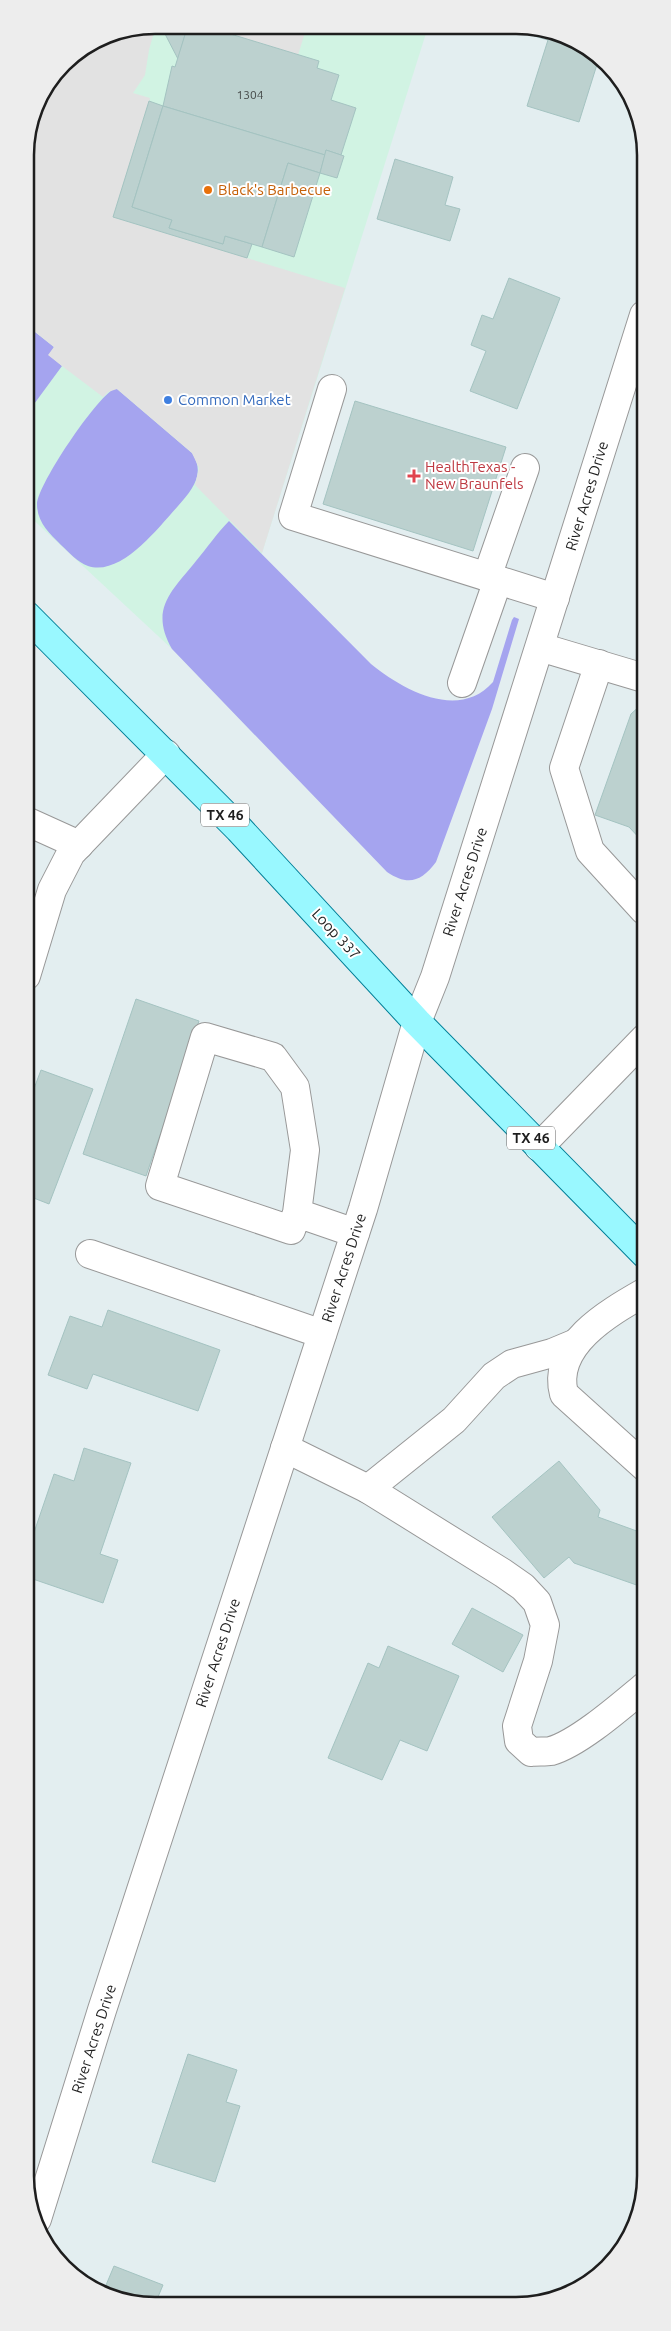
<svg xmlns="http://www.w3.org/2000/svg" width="671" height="2331" font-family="Ubuntu,sans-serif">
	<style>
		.commercial { fill: #d1f3e3 }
		.grass { fill: #a5a4ef }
		.parking { fill: #e2e2e2 }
		.building { fill: #bcd1cf; stroke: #a4c3c1 }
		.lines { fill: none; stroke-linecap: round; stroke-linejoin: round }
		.minor-casing { stroke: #989898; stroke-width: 30 }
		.major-casing { stroke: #007f98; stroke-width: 30 }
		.minor { stroke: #fff; stroke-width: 28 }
		.major { stroke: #99f8ff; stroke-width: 28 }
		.food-dot { fill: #e8710a; stroke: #fff; stroke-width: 2 }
		.shop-dot { fill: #3f7fe0; stroke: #fff; stroke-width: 2 }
		.health-dot { fill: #e0444e; stroke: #fff; stroke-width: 2 }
		.labels { text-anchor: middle; stroke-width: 4; stroke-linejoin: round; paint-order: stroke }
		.number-label { font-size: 12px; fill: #464b4a }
		.shield { fill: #fff; stroke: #626262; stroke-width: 1 }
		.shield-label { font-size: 14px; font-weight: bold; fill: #1e1e1e }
		.food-label { font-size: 15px; fill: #c56008; stroke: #fff; text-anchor: start }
		.shop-label { font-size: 15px; fill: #366cbe; stroke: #fff; text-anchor: start }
		.health-label { font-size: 15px; fill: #be3a42; stroke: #fff; text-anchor: start }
		.street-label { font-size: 15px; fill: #1e1e1e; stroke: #fff }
		.rim { fill: none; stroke: #1e1e1e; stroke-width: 2.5 }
	</style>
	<rect width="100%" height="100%" fill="#e3eef0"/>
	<path class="commercial" d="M 154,25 L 428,27 L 261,556 L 172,649 L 26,513 L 25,146 L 35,105 L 63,63 L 105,35 Z"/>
	<g class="grass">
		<path d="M 25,324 L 54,347 L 49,355 L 62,366 L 26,415 Z"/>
		<path d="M 114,389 L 117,389 L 192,453 C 206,474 192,490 178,506 C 158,528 121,577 88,566 C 77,562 69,552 61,545 C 49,533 37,522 37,504 C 38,484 96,398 114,389 Z"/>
		<path d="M 229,521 L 371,664 C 403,690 459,721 493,682 L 512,620 L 514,617 L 519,619 L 492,709 L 436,862 C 421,882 408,886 387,872 L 172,649 C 149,609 172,591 196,561 C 207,548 217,533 229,521 Z"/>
	</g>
	<g class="parking">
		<path d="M 156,25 L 149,50 L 145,75 L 133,93 L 150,98 L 113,217 L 345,288 L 262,553 L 195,485 L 199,468 L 192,453 L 117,389 L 108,392 L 103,397 L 62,366 L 48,355 L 54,347 L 25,324 L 25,146 L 35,105 L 63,63 L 105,35 Z"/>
		<path d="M 232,26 L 307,26 L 298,55 L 230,34 Z"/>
	</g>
	<g class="building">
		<path d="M 168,25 L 188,25 L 178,59 L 164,32 L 170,29 Z"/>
		<path d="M 188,25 L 201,25 L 319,61 L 317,68 L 339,75 L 331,100 L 356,108 L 341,155 L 326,150 L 325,155 L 163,106 L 172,66 L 175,67 Z"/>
		<path d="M 201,25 L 232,26 L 230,34 Z"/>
		<path d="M 537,28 L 542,28 L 599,58 L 579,122 L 527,106 L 548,40 L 534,36 Z"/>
		<path d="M 149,101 L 163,106 L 132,207 L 172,220 L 169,228 L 223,244 L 225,236 L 252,244 L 247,258 L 113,217 Z"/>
		<path d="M 163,106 L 325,155 L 320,173 L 288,163 L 262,247 L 225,236 L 223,244 L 169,228 L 172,220 L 132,207 Z"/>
		<path d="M 326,150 L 344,156 L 337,178 L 320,173 Z"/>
		<path d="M 395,159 L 453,177 L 445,205 L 460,209 L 450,241 L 377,219 Z"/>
		<path d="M 288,163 L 320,173 L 294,257 L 262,247 Z"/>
		<path d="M 509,278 L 560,298 L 517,409 L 470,391 L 486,351 L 471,345 L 482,315 L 493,319 Z"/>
		<path d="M 355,401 L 506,447 L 473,551 L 323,504 Z"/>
		<path d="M 644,702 L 644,843 L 629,827 L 595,815 L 631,714 Z"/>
		<path d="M 136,999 L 199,1021 L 146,1176 L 83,1154 Z"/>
		<path d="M 41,1070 L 93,1089 L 49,1204 L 26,1195 L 26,1110 Z"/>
		<path d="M 108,1310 L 220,1350 L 198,1411 L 93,1374 L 87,1389 L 48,1375 L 70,1316 L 102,1327 Z"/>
		<path d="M 84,1448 L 131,1463 L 100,1554 L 118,1560 L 103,1603 L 27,1577 L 27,1553 L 54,1474 L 74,1481 Z"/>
		<path d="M 559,1461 L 600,1510 L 598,1517 L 645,1534 L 645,1588 L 574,1563 L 569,1557 L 544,1578 L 492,1517 Z"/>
		<path d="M 472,1608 L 523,1635 L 503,1672 L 452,1644 Z"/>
		<path d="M 388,1646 L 459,1676 L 427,1751 L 400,1740 L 382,1780 L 328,1758 L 368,1663 L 379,1668 Z"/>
		<path d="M 188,2054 L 237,2070 L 226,2102 L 240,2106 L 215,2182 L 152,2162 Z"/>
		<path d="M 114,2266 L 163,2285 L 155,2304 L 129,2304 L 104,2290 Z"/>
	</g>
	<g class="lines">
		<g class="minor-casing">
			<g id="minor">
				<path d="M 332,389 L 293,516 L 555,598"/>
				<path d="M 487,577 L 525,468"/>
				<path d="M 540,647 L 644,678"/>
				<path d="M 599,664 L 564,768 L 590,851 L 644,910"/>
				<path d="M 462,683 L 498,580"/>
				<path d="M 26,821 L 79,845"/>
				<path d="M 26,976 L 52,890 L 71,853 L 166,754"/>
				<path d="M 539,1147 L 645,1038"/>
				<path d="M 297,1213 L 291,1230 L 160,1186 L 205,1037 L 273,1057 L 295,1087 L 305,1150 L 297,1213 L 355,1233"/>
				<path d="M 90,1254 L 322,1334"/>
				<path d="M 645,1292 C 610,1312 551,1345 564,1394 L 645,1467"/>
				<path d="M 285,1448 L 368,1489 L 503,1573 L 523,1587 L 537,1602 L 545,1625 L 538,1661 L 517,1726 L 519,1741 L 531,1752 C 537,1751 545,1752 551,1751 C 579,1743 622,1705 645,1686"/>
				<path d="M 368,1489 L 454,1420 L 494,1376 L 512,1364 L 552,1353 L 576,1343"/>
				<path d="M 37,2219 L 102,2010 L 363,1209 L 417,1022 L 435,977 L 644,315"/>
			</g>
		</g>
		<g class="major-casing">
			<path id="major" d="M 26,615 L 239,829 L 417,1022 L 645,1254"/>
		</g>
		<use href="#minor" class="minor"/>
		<use href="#major" class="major"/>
	</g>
	<circle class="food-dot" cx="208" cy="190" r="5"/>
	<circle class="shop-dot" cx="168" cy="400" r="5"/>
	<path class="health-dot" d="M411.5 468.5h5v5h5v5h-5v5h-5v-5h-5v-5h5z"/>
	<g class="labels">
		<g class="number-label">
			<text x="250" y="99">1304</text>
		</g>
		<g class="shield">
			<rect x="201" y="803.5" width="48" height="23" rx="4"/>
			<rect x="507" y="1126.5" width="48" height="23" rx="4"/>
		</g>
		<g class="shield-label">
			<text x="225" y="820">TX 46</text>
			<text x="531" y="1143">TX 46</text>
		</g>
		<g class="food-label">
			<text x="218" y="195">Black's Barbecue</text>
		</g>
		<g class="shop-label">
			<text x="178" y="405">Common Market</text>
		</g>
		<g class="health-label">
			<text x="425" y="472">HealthTexas -<tspan x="425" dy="17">New Braunfels</tspan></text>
		</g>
		<g class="street-label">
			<text transform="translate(587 496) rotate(-73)" y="5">River Acres Drive</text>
			<text transform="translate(465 882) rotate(-72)" y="5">River Acres Drive</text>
			<text transform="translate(336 934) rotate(47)" y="5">Loop 337</text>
			<text transform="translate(344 1268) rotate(-72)" y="5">River Acres Drive</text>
			<text transform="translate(218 1653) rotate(-72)" y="5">River Acres Drive</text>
			<text transform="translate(94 2039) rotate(-72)" y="5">River Acres Drive</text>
		</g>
	</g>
	<path d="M0 0H671V2331H0ZM155 34H516A121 121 0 0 1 637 155V2176A121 121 0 0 1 516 2297H155A121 121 0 0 1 34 2176V155A121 121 0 0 1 155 34Z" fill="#ededed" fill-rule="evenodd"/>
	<path class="rim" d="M155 34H516A121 121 0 0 1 637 155V2176A121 121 0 0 1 516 2297H155A121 121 0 0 1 34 2176V155A121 121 0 0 1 155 34Z"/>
</svg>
